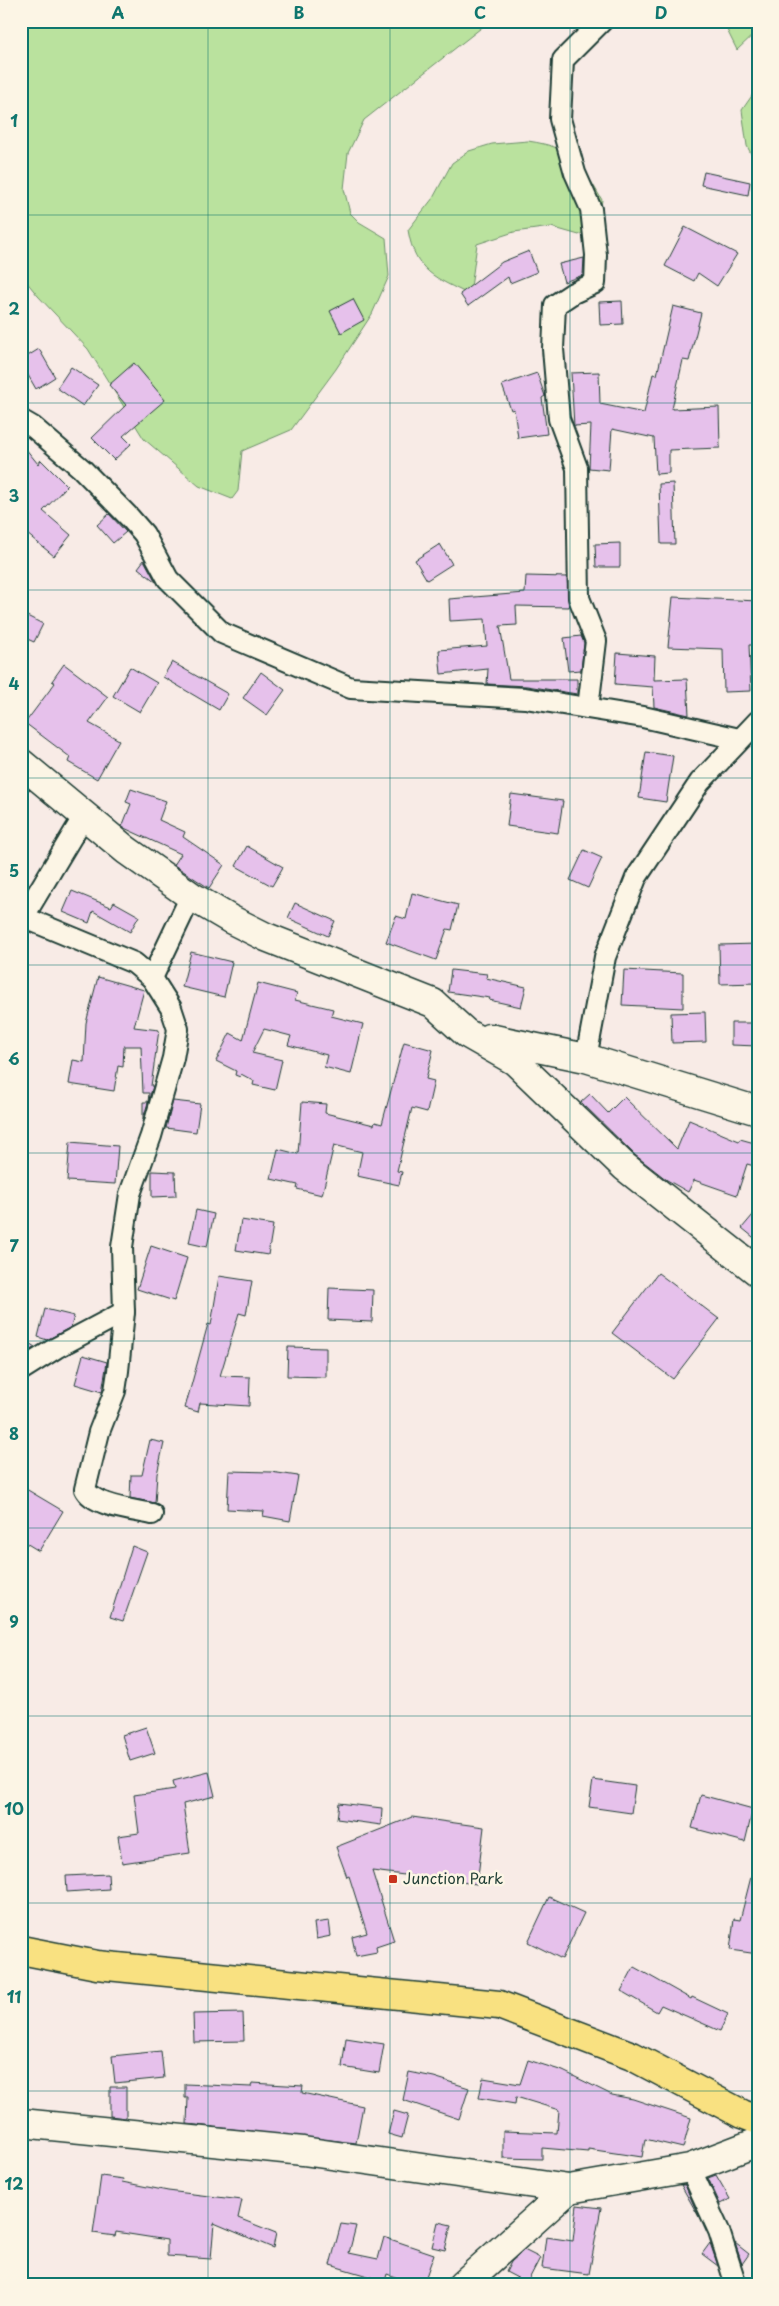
<svg xmlns="http://www.w3.org/2000/svg" width="779" height="2306" font-family="'Playpen Sans',sans-serif">
	<style>
		.green { fill: #bae29e; stroke: #6c9069 }
		.building { fill: #e6c1eb; stroke: #1f3d34 }
		.lines { fill: none; stroke-linecap: round; stroke-linejoin: round }
		.street-casing { stroke: #1f3d34; stroke-width: 24 }
		.secondary-casing { stroke: #1f3d34; stroke-width: 31 }
		.highway-casing { stroke: #1f3d34; stroke-width: 31 }
		.street { stroke: #fcf5e5; stroke-width: 20 }
		.secondary { stroke: #fcf5e5; stroke-width: 28 }
		.highway { stroke: #f9e181; stroke-width: 28 }
		.grid { fill: none; stroke: #0f766e; stroke-width: 1; stroke-opacity: 0.55 }
		.poi-dot { fill: #c8321e; stroke: #fcf5e5; stroke-width: 2 }
		.labels { text-anchor: middle; stroke-width: 5; stroke-linejoin: round; paint-order: stroke }
		.poi-label { font-size: 15px; fill: #1f3d34; stroke: #fcf5e5; text-anchor: start }
		.neatline { fill: none; stroke: #0f766e; stroke-width: 2 }
		.grid-label { font-size: 16px; text-anchor: middle; font-weight: bold; fill: #0f766e }
	</style>
	<rect width="100%" height="100%" fill="#f8ebe6"/>
	<filter id="ink" filterUnits="userSpaceOnUse"><feTurbulence type="fractalNoise" baseFrequency=".02" numOctaves="2"/><feDisplacementMap in="SourceGraphic" scale="10" xChannelSelector="R" yChannelSelector="G"/><feConvolveMatrix kernelMatrix="1 2 1 2 8 2 1 2 1" color-interpolation-filters="sRGB"/></filter>
	<g filter="url(#ink)">
		<g class="green">
			<path d="M 21,21 L 490,21 L 364,120 L 348,153 L 344,189 L 350,213 L 359,222 L 386,238 L 389,276 L 372,314 L 336,369 L 291,430 L 242,451 L 238,491 L 232,499 L 199,486 L 144,439 L 88,349 L 38,296 L 21,275 Z"/>
			<path d="M 719,21 L 758,21 L 758,33 L 756,32 L 737,50 L 726,28 Z"/>
			<path d="M 758,87 L 758,167 L 747,146 L 742,110 Z"/>
			<path d="M 528,141 C 575,148 579,161 602,200 L 598,222 L 579,235 L 551,227 L 514,232 L 477,244 L 470,295 C 436,278 415,272 408,230 L 433,198 L 452,163 L 469,151 L 492,144 Z"/>
		</g>
		<g class="building">
			<path d="M 704,172 L 750,182 L 748,195 L 701,185 Z"/>
			<path d="M 685,227 L 737,254 L 717,286 L 698,273 L 694,281 L 665,266 Z"/>
			<path d="M 529,251 L 537,272 L 510,283 L 508,277 L 468,306 L 460,294 L 502,262 Z"/>
			<path d="M 584,258 L 583,275 L 564,282 L 559,264 Z"/>
			<path d="M 353,299 L 364,320 L 341,333 L 330,311 Z"/>
			<path d="M 622,301 L 623,324 L 600,325 L 599,302 Z"/>
			<path d="M 673,306 L 701,313 L 689,361 L 683,360 L 672,409 L 719,407 L 720,448 L 669,450 L 669,473 L 656,474 L 654,438 L 612,429 L 609,470 L 589,468 L 591,425 L 574,426 L 571,373 L 599,372 L 600,404 L 644,413 L 653,374 L 657,375 Z"/>
			<path d="M 39,349 L 55,377 L 36,389 L 21,363 L 21,360 Z"/>
			<path d="M 134,363 L 165,400 L 123,436 L 131,444 L 114,460 L 92,438 L 126,405 L 109,385 Z"/>
			<path d="M 71,367 L 98,385 L 83,406 L 57,388 Z"/>
			<path d="M 537,373 L 545,396 L 542,398 L 547,434 L 518,438 L 514,409 L 511,410 L 502,385 Z"/>
			<path d="M 21,443 L 38,464 L 41,460 L 67,486 L 43,511 L 71,535 L 54,556 L 21,529 Z"/>
			<path d="M 673,483 L 675,544 L 661,544 L 659,484 Z"/>
			<path d="M 109,514 L 126,532 L 113,543 L 97,525 Z"/>
			<path d="M 620,543 L 620,567 L 596,567 L 595,544 Z"/>
			<path d="M 440,544 L 452,564 L 427,580 L 415,560 Z"/>
			<path d="M 144,560 L 156,582 L 138,568 Z"/>
			<path d="M 526,576 L 567,577 L 569,607 L 516,606 L 517,625 L 500,626 L 509,679 L 577,679 L 577,694 L 527,686 L 487,684 L 488,669 L 441,674 L 439,650 L 487,646 L 485,619 L 450,621 L 449,599 L 525,593 Z"/>
			<path d="M 673,597 L 758,601 L 758,645 L 749,645 L 751,691 L 724,692 L 723,649 L 668,647 Z"/>
			<path d="M 21,613 L 43,624 L 34,642 L 21,636 Z"/>
			<path d="M 581,636 L 584,643 L 581,670 L 568,671 L 564,638 Z"/>
			<path d="M 617,653 L 655,656 L 654,680 L 687,679 L 689,715 L 654,707 L 653,687 L 615,684 Z"/>
			<path d="M 172,662 L 228,694 L 219,710 L 163,677 Z"/>
			<path d="M 64,664 L 108,697 L 89,723 L 119,740 L 97,779 L 68,762 L 70,757 L 25,723 L 55,683 L 52,681 Z"/>
			<path d="M 130,667 L 157,683 L 140,712 L 113,696 Z"/>
			<path d="M 261,672 L 285,690 L 267,715 L 243,698 Z"/>
			<path d="M 646,752 L 673,756 L 666,802 L 639,798 Z"/>
			<path d="M 131,789 L 166,801 L 159,820 L 185,832 L 183,837 L 224,865 L 209,888 L 174,865 L 181,854 L 122,827 L 131,804 L 126,802 Z"/>
			<path d="M 511,794 L 563,801 L 558,833 L 507,826 Z"/>
			<path d="M 247,846 L 283,867 L 272,886 L 236,866 Z"/>
			<path d="M 584,850 L 602,858 L 588,888 L 570,880 Z"/>
			<path d="M 72,891 L 111,907 L 114,902 L 139,916 L 130,932 L 93,911 L 89,923 L 63,912 Z"/>
			<path d="M 412,893 L 458,905 L 452,930 L 447,929 L 436,960 L 386,942 L 396,916 L 406,919 Z"/>
			<path d="M 295,903 L 335,921 L 328,936 L 288,918 Z"/>
			<path d="M 758,944 L 758,983 L 720,984 L 719,945 Z"/>
			<path d="M 191,952 L 232,962 L 224,997 L 182,987 Z"/>
			<path d="M 451,970 L 487,974 L 486,978 L 526,987 L 521,1007 L 489,1000 L 490,998 L 448,992 Z"/>
			<path d="M 624,970 L 683,973 L 683,1008 L 622,1005 Z"/>
			<path d="M 98,977 L 144,990 L 134,1027 L 159,1030 L 151,1086 L 153,1086 L 143,1119 L 143,1102 L 148,1102 L 149,1093 L 143,1093 L 141,1046 L 124,1046 L 123,1067 L 118,1066 L 114,1091 L 69,1084 L 73,1060 L 84,1062 L 86,1023 Z"/>
			<path d="M 258,983 L 297,993 L 295,1000 L 333,1009 L 331,1016 L 363,1024 L 351,1074 L 324,1067 L 327,1055 L 288,1045 L 291,1036 L 264,1029 L 252,1053 L 282,1060 L 275,1090 L 253,1085 L 254,1081 L 241,1074 L 240,1077 L 235,1075 L 236,1071 L 216,1061 L 230,1033 L 243,1040 Z"/>
			<path d="M 705,1012 L 706,1042 L 672,1043 L 671,1013 Z"/>
			<path d="M 731,1023 L 758,1023 L 758,1046 L 731,1045 Z"/>
			<path d="M 404,1042 L 433,1050 L 426,1079 L 434,1081 L 427,1112 L 412,1108 L 397,1171 L 402,1172 L 399,1185 L 357,1176 L 362,1152 L 334,1145 L 322,1195 L 297,1189 L 298,1185 L 271,1179 L 278,1149 L 298,1154 L 302,1102 L 326,1104 L 325,1113 L 374,1125 L 375,1122 L 382,1124 Z"/>
			<path d="M 590,1094 L 608,1113 L 624,1097 L 677,1149 L 689,1120 L 739,1141 L 740,1139 L 758,1144 L 758,1167 L 747,1164 L 737,1195 L 694,1180 L 688,1192 L 667,1180 L 635,1155 L 581,1102 Z"/>
			<path d="M 173,1101 L 200,1104 L 196,1132 L 166,1128 Z"/>
			<path d="M 70,1142 L 118,1146 L 115,1184 L 67,1181 Z"/>
			<path d="M 152,1171 L 175,1172 L 176,1196 L 152,1197 Z"/>
			<path d="M 758,1209 L 758,1241 L 742,1228 Z"/>
			<path d="M 196,1210 L 214,1214 L 207,1247 L 189,1243 Z"/>
			<path d="M 241,1220 L 273,1225 L 268,1255 L 236,1250 Z"/>
			<path d="M 151,1246 L 187,1258 L 174,1301 L 137,1289 Z"/>
			<path d="M 658,1273 L 719,1319 L 673,1379 L 612,1333 Z"/>
			<path d="M 219,1276 L 252,1281 L 246,1315 L 239,1313 L 220,1376 L 250,1377 L 249,1406 L 200,1403 L 198,1412 L 185,1408 L 208,1324 L 211,1325 Z"/>
			<path d="M 329,1288 L 373,1290 L 372,1322 L 328,1320 Z"/>
			<path d="M 45,1309 L 74,1316 L 71,1327 L 47,1340 L 38,1337 Z"/>
			<path d="M 21,1338 L 35,1347 L 21,1356 Z"/>
			<path d="M 288,1347 L 326,1348 L 326,1377 L 287,1376 Z"/>
			<path d="M 83,1355 L 107,1362 L 102,1392 L 75,1384 Z"/>
			<path d="M 150,1440 L 164,1443 L 157,1474 L 155,1503 L 130,1498 L 131,1475 L 142,1475 Z"/>
			<path d="M 229,1471 L 271,1472 L 298,1476 L 290,1521 L 263,1516 L 264,1511 L 227,1509 Z"/>
			<path d="M 21,1486 L 63,1511 L 39,1551 L 21,1540 Z"/>
			<path d="M 132,1546 L 147,1552 L 123,1621 L 110,1617 Z"/>
			<path d="M 146,1727 L 155,1753 L 130,1761 L 122,1735 Z"/>
			<path d="M 209,1772 L 215,1796 L 183,1804 L 190,1853 L 122,1863 L 118,1836 L 139,1833 L 134,1795 L 175,1789 L 173,1781 Z"/>
			<path d="M 593,1780 L 635,1786 L 631,1813 L 589,1807 Z"/>
			<path d="M 701,1795 L 753,1809 L 745,1842 L 692,1828 Z"/>
			<path d="M 339,1803 L 382,1808 L 381,1825 L 337,1819 Z"/>
			<path d="M 412,1817 L 484,1827 L 477,1884 L 372,1871 L 394,1941 L 376,1947 L 377,1952 L 356,1956 L 352,1937 L 367,1933 L 349,1876 L 347,1877 L 336,1847 Z"/>
			<path d="M 753,1869 L 758,1870 L 758,1954 L 730,1950 L 734,1919 L 740,1920 Z"/>
			<path d="M 108,1874 L 109,1889 L 67,1892 L 66,1876 Z"/>
			<path d="M 549,1897 L 584,1913 L 562,1959 L 528,1942 Z"/>
			<path d="M 329,1921 L 331,1936 L 316,1939 L 314,1923 Z"/>
			<path d="M 634,1967 L 691,1999 L 692,1997 L 728,2014 L 720,2031 L 661,2005 L 657,2012 L 621,1991 Z"/>
			<path d="M 243,2013 L 244,2041 L 194,2042 L 193,2014 Z"/>
			<path d="M 346,2038 L 384,2044 L 379,2073 L 342,2067 Z"/>
			<path d="M 161,2051 L 164,2078 L 115,2083 L 112,2056 Z"/>
			<path d="M 528,2060 L 563,2071 L 612,2095 L 633,2099 L 691,2118 L 683,2148 L 645,2139 L 642,2157 L 588,2149 L 588,2152 L 542,2148 L 542,2159 L 503,2158 L 503,2131 L 557,2133 L 559,2110 L 516,2097 L 515,2104 L 479,2098 L 483,2078 L 520,2084 Z"/>
			<path d="M 409,2072 L 434,2077 L 469,2088 L 459,2119 L 403,2100 Z"/>
			<path d="M 252,2083 L 303,2086 L 302,2093 L 363,2106 L 356,2143 L 187,2124 L 188,2098 L 185,2098 L 185,2084 L 251,2087 Z"/>
			<path d="M 110,2087 L 126,2087 L 126,2118 L 110,2116 Z"/>
			<path d="M 394,2111 L 408,2115 L 402,2138 L 388,2134 Z"/>
			<path d="M 716,2175 L 730,2199 L 720,2204 L 708,2178 Z"/>
			<path d="M 101,2176 L 123,2179 L 122,2182 L 168,2191 L 242,2200 L 238,2218 L 276,2233 L 273,2248 L 214,2223 L 211,2259 L 167,2256 L 167,2240 L 116,2232 L 115,2236 L 93,2233 Z"/>
			<path d="M 681,2185 L 685,2185 L 699,2217 Z"/>
			<path d="M 577,2205 L 601,2208 L 589,2274 L 542,2268 L 546,2237 L 573,2241 Z"/>
			<path d="M 438,2222 L 451,2225 L 445,2250 L 432,2247 Z"/>
			<path d="M 341,2224 L 356,2226 L 349,2253 L 378,2259 L 384,2237 L 434,2254 L 423,2285 L 417,2285 L 387,2274 L 385,2281 L 330,2265 Z"/>
			<path d="M 710,2243 L 718,2266 L 702,2254 Z"/>
			<path d="M 735,2243 L 749,2254 L 742,2264 Z"/>
			<path d="M 524,2250 L 540,2258 L 527,2283 L 506,2272 L 511,2262 Z"/>
		</g>
		<g class="lines">
			<g class="street-casing">
				<g id="street">
					<path d="M 21,420 L 33,427 L 82,469 L 130,518 L 144,534 L 168,579 L 222,633 L 351,688 L 525,698 L 643,717 L 739,739"/>
					<path d="M 588,708 L 596,641 L 579,598 L 577,468 L 559,419 L 553,349 L 555,305 L 573,293 L 595,283 L 596,255 L 591,209 L 575,173 L 560,119 L 563,60 L 602,21"/>
					<path d="M 23,917 L 134,963 L 152,978 L 171,1008 L 178,1029 L 173,1058 L 151,1136 L 130,1194 L 122,1247 L 124,1312 L 118,1371 L 115,1391 L 99,1432 L 85,1489 C 93,1506 134,1510 152,1514"/>
					<path d="M 21,921 L 84,816"/>
					<path d="M 152,978 L 191,896"/>
					<path d="M 586,1058 L 605,957 L 636,878 L 700,782 L 758,721"/>
					<path d="M 21,1370 L 56,1348 L 124,1312"/>
					<path d="M 690,2168 L 719,2231 L 736,2285"/>
				</g>
			</g>
			<g class="secondary-casing">
				<g id="secondary">
					<path d="M 21,763 L 126,850 L 191,896 L 230,919 L 266,937 L 433,1003 L 466,1033 L 515,1061 L 625,1167 L 758,1272"/>
					<path d="M 489,1038 L 586,1058 L 758,1111"/>
					<path d="M 21,2123 L 303,2151 L 569,2189"/>
					<path d="M 462,2285 L 569,2189 L 690,2168 L 758,2142"/>
				</g>
			</g>
			<g class="highway-casing">
				<path id="highway" d="M 21,1950 L 97,1965 L 499,2005 L 632,2056 L 742,2114 L 758,2120"/>
			</g>
			<use href="#street" class="street"/>
			<use href="#secondary" class="secondary"/>
			<use href="#highway" class="highway"/>
		</g>
	</g>
	<path class="grid" d="M 208,21 L 208,2285M 390,21 L 390,2285M 570,21 L 570,2285M 21,215 L 758,215M 21,403 L 758,403M 21,590 L 758,590M 21,778 L 758,778M 21,965 L 758,965M 21,1153 L 758,1153M 21,1341 L 758,1341M 21,1528 L 758,1528M 21,1716 L 758,1716M 21,1903 L 758,1903M 21,2091 L 758,2091"/>
	<rect class="poi-dot" x="388" y="1874" width="10" height="10" rx="2.5"/>
	<g class="labels">
		<g class="poi-label">
			<text x="403" y="1884">Junction Park</text>
		</g>
	</g>
	<rect width="779" height="2306" fill="none" stroke="#fcf5e5" stroke-width="55"/>
	<rect x="28" y="28" width="724" height="2250" class="neatline"/>
	<g class="grid-label">
		<text x="118" y="19">A</text>
		<text x="299" y="19">B</text>
		<text x="480" y="19">C</text>
		<text x="661" y="19">D</text>
		<text x="14" y="127">1</text>
		<text x="14" y="315">2</text>
		<text x="14" y="502">3</text>
		<text x="14" y="690">4</text>
		<text x="14" y="877">5</text>
		<text x="14" y="1065">6</text>
		<text x="14" y="1252">7</text>
		<text x="14" y="1440">8</text>
		<text x="14" y="1628">9</text>
		<text x="14" y="1815">10</text>
		<text x="14" y="2003">11</text>
		<text x="14" y="2190">12</text>
	</g>
</svg>
